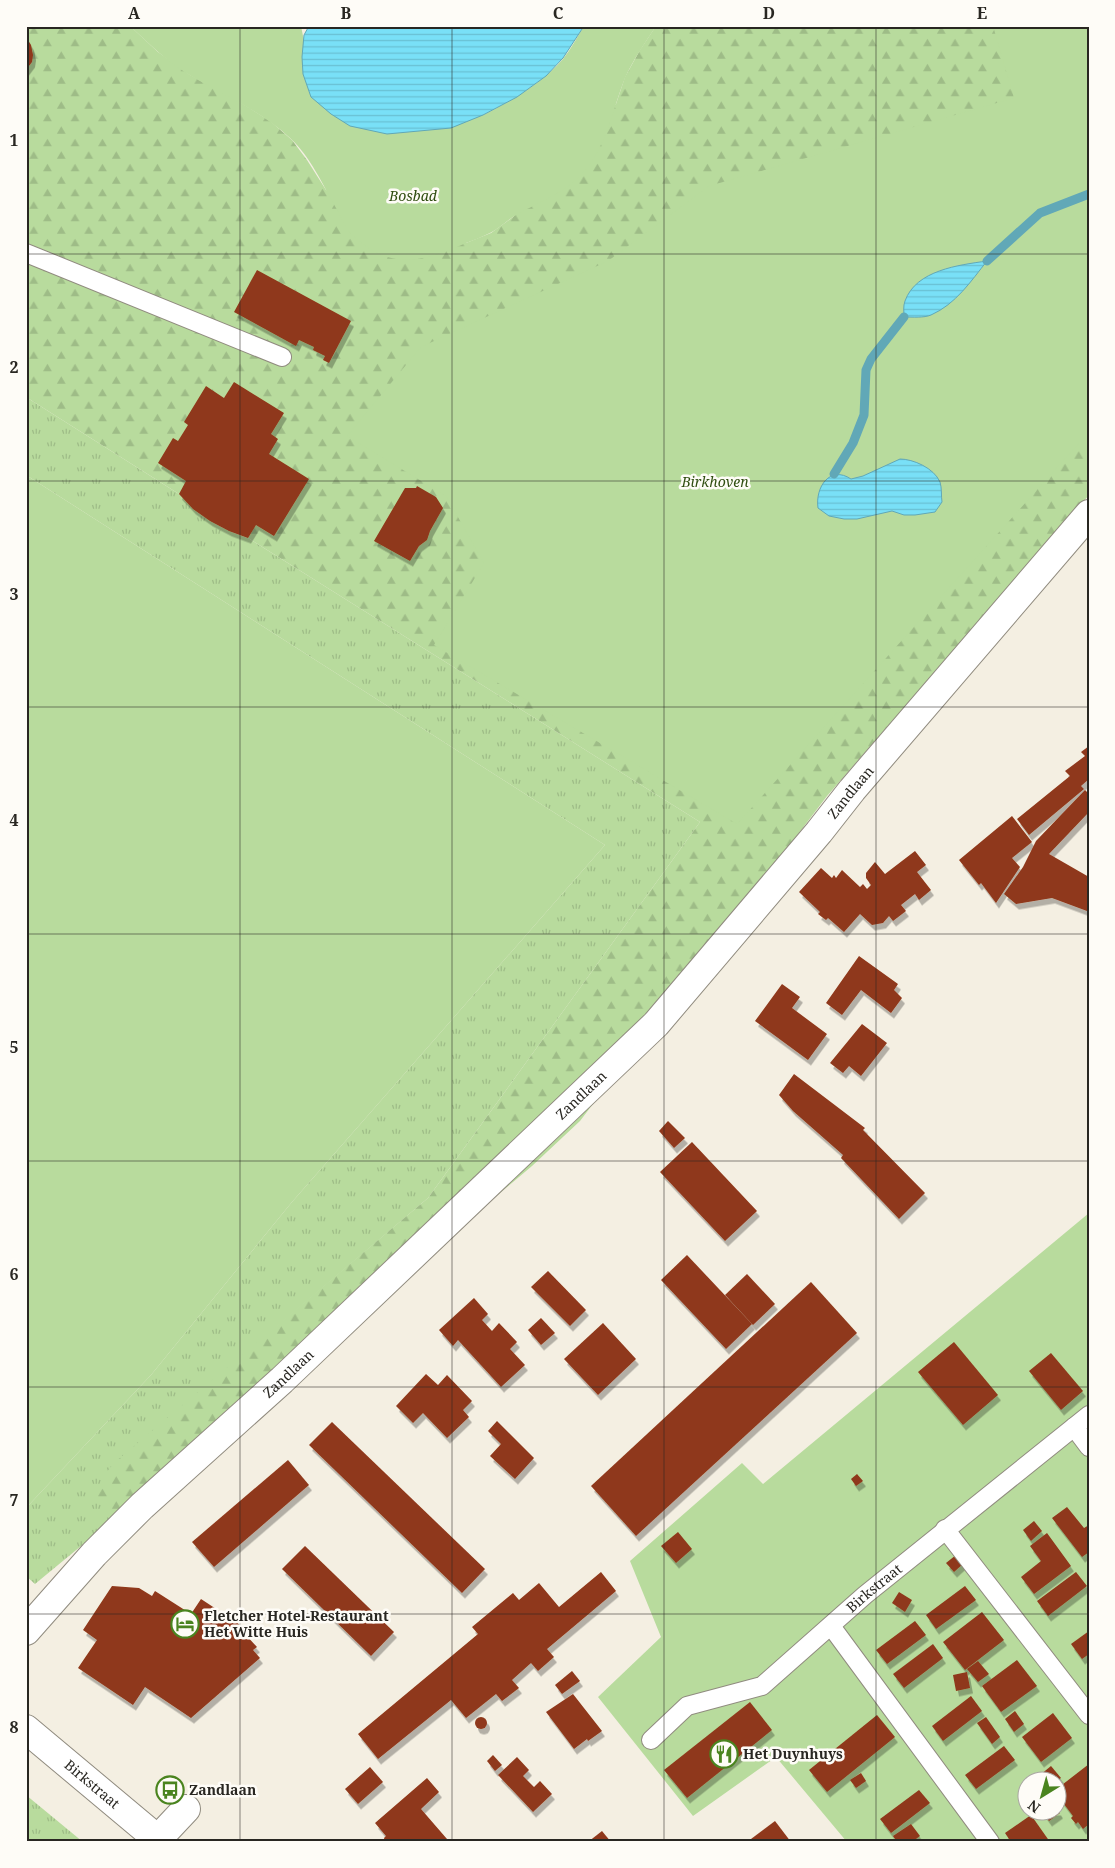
<svg xmlns="http://www.w3.org/2000/svg" width="1115" height="1868" font-family="'Noto Serif',serif">
	<style>
		.grass { fill: url(#grass-tufts) }
		.forest { fill: url(#forest-firs) }
		.green { fill: #b8db9d; fill-rule: evenodd }
		.water { fill: url(#water-rules); stroke: #61a8b7 }
		.lines { fill: none; stroke-linecap: round; stroke-linejoin: round }
		.stream { stroke: #61a8b7; stroke-width: 9 }
		.building { fill: #8f381a; filter: url(#shadow) }
		.service-casing { stroke: #908b7f; stroke-width: 20 }
		.minor-casing { stroke: #908b7f; stroke-width: 30 }
		.primary-casing { stroke: #908b7f; stroke-width: 30 }
		.service { stroke: #fff; stroke-width: 18 }
		.minor { stroke: #fff; stroke-width: 28 }
		.primary { stroke: #fff; stroke-width: 28 }
		.grid { fill: none; stroke: #292722; stroke-width: 1; stroke-opacity: 0.55 }
		.labels { text-anchor: middle; stroke-width: 5; stroke-linejoin: round; paint-order: stroke }
		.park-label { font-size: 14px; font-style: italic; fill: #2f4d10; stroke: #fefcf7 }
		.street-label { font-size: 14px; fill: #292722; stroke: #fefcf7 }
		.poi-label { font-size: 14px; font-weight: bold; fill: #292722; stroke: #fefcf7; text-anchor: start }
		.neatline { fill: none; stroke: #292722; stroke-width: 2 }
		.grid-label { font-size: 16px; text-anchor: middle; font-weight: bold; fill: #292722 }
	</style>
	<defs>
		<pattern id="grass-tufts" width="24" height="20" patternUnits="userSpaceOnUse" patternTransform="scale(1.25)"><rect width="24" height="20" fill="#b8db9d"/><path d="M3 7l-1-3M5 7V3M7 7l1-3M15 17l-1-3M17 17v-4M19 17l1-3" fill="none" stroke="#9ebc87"/></pattern>
		<pattern id="forest-firs" width="22" height="20" patternUnits="userSpaceOnUse" patternTransform="scale(1.25)"><rect width="22" height="20" fill="#b8db9d"/><path d="M5 1l3.5 6h-7zM16 11l3.5 6h-7z" fill="#9ebc87"/></pattern>
		<pattern id="water-rules" width="6" height="5" patternUnits="userSpaceOnUse" patternTransform="scale(1.25)"><rect width="6" height="5" fill="#79e0f7"/><path d="M0 2.5h6" fill="none" stroke="#69c0d3"/></pattern>
		<filter id="shadow"><feDropShadow dx="3" dy="5.5" stdDeviation="0" flood-color="#0004"/></filter>
	</defs>
	<rect width="100%" height="100%" fill="#f4efe2"/>
	<g class="grass">
		<path d="M 26,397 L 179,494 C 198,515 221,529 248,538 L 700,822 L 428,1198 L 255,1345 L 115,1518 L 35,1584 L 26,1576 L 26,1508 L 151,1375 L 292,1202 L 605,845 L 26,475 Z"/>
		<path d="M 26,1795 L 83,1842 L 26,1842 Z"/>
	</g>
	<path class="forest" d="M 26,26 L 130,26 L 158,52 L 190,75 L 233,98 L 270,121 L 292,140 L 307,160 L 326,190 L 466,243 L 491,233 L 513,217 L 616,104 L 625,77 L 640,50 L 656,26 L 1089,26 L 1089,495 L 827,796 L 580,1121 L 532,1166 L 115,1518 C 88,1498 96,1484 115,1462 L 428,1198 L 700,822 L 248,538 C 220,528 199,516 179,494 L 26,397 L 26,70 C 39,55 26,43 26,26 Z"/>
	<g class="green">
		<path d="M 130,26 L 301,26 L 304,41 L 303,74 L 483,115 C 512,100 541,84 563,59 C 571,49 577,37 584,26 L 656,26 C 645,43 633,60 625,78 C 612,111 607,146 582,174 C 566,192 539,202 518,214 C 508,219 500,228 490,233 C 482,237 474,240 466,243 C 420,263 391,271 351,234 C 345,227 341,216 336,208 C 323,185 310,156 290,138 C 261,111 225,96 191,76 C 169,63 149,44 130,26 Z"/>
		<path d="M 993,26 L 1089,26 L 1089,432 L 737,824 L 434,645 L 484,563 L 446,496 L 347,436 L 421,347 L 608,261 L 709,186 L 1014,98 Z"/>
		<path d="M 26,475 L 605,845 L 292,1202 L 151,1375 L 26,1508 Z"/>
		<path d="M 1089,1213 L 1089,1842 L 847,1842 L 776,1757 L 693,1816 L 598,1697 L 661,1637 L 630,1561 L 742,1463 L 763,1484 ZM 1028,1780 L 1058,1780 L 1058,1810 L 1028,1810 Z"/>
	</g>
	<g class="water">
		<path d="M 309,26 L 584,26 L 563,58 L 546,76 L 517,97 L 483,115 L 451,128 L 387,134 L 350,126 L 331,114 L 311,97 L 303,74 L 302,57 L 304,35 Z"/>
		<path d="M 987,261 C 971,281 956,304 931,315 C 924,318 913,317 904,317 C 904,312 903,306 905,301 C 916,270 959,265 987,261 Z"/>
		<path d="M 900,459 C 913,459 934,468 940,482 C 942,488 941,496 942,502 L 935,512 L 915,515 L 904,515 L 892,511 L 857,519 L 844,519 L 829,516 L 818,508 C 815,487 830,465 851,479 L 863,476 Z"/>
	</g>
	<g class="lines">
		<g class="stream">
			<path d="M 987,261 L 1040,213 L 1089,194"/>
			<path d="M 834,474 L 853,443 L 864,415 L 866,370 L 871,359 L 904,317"/>
		</g>
	</g>
	<g class="building">
		<path d="M 26,37 L 31,45 L 33,55 L 32,62 L 26,70 Z"/>
		<path d="M 257,270 L 351,321 L 329,363 L 323,360 L 325,356 L 313,350 L 314,347 L 299,340 L 296,346 L 234,312 Z"/>
		<path d="M 234,382 L 284,413 L 271,434 L 278,439 L 269,454 L 309,479 L 274,536 L 256,525 L 248,538 L 229,531 L 210,521 L 193,509 L 179,494 L 186,481 L 158,463 L 173,438 L 178,441 L 188,425 L 184,422 L 206,386 L 224,398 Z"/>
		<path d="M 417,486 L 436,497 L 443,508 L 430,531 L 427,540 L 419,546 L 410,561 L 374,541 L 405,488 L 416,488 Z"/>
		<path d="M 1089,746 L 1089,779 L 1081,786 L 1084,789 L 1029,835 L 1017,819 L 1070,776 L 1065,771 L 1085,756 L 1081,752 Z"/>
		<path d="M 1085,790 L 1089,794 L 1089,812 L 1049,854 L 1089,877 L 1089,905 L 1087,911 L 1052,898 L 1016,904 L 1004,894 L 1023,867 L 1036,841 Z"/>
		<path d="M 1012,816 L 1032,842 L 1012,858 L 1020,867 L 996,903 L 981,883 L 979,885 L 959,860 Z"/>
		<path d="M 915,851 L 926,865 L 917,872 L 931,890 L 919,900 L 915,894 L 901,905 L 906,911 L 893,921 L 889,916 L 883,923 L 872,925 L 860,914 L 844,932 L 828,918 L 826,920 L 818,914 L 820,912 L 799,892 L 821,868 L 832,878 L 834,875 L 836,878 L 842,870 L 860,887 L 863,884 L 867,889 L 871,885 L 866,878 L 866,873 L 875,862 L 885,874 Z"/>
		<path d="M 859,956 L 898,984 L 894,990 L 902,998 L 891,1013 L 861,990 L 842,1015 L 826,1003 Z"/>
		<path d="M 782,984 L 800,997 L 792,1008 L 827,1034 L 808,1060 L 755,1021 Z"/>
		<path d="M 862,1024 L 887,1043 L 861,1076 L 849,1066 L 843,1073 L 830,1063 Z"/>
		<path d="M 794,1074 L 865,1128 L 863,1130 L 925,1193 L 899,1219 L 841,1158 L 843,1155 L 793,1111 L 779,1095 Z"/>
		<path d="M 668,1121 L 685,1138 L 674,1148 L 659,1131 Z"/>
		<path d="M 692,1142 L 757,1211 L 725,1241 L 660,1172 Z"/>
		<path d="M 687,1255 L 752,1324 L 726,1349 L 661,1280 Z"/>
		<path d="M 548,1271 L 586,1310 L 570,1326 L 531,1287 Z"/>
		<path d="M 747,1274 L 775,1304 L 753,1325 L 725,1295 Z"/>
		<path d="M 811,1282 L 857,1333 L 636,1536 L 591,1486 Z"/>
		<path d="M 474,1298 L 488,1314 L 482,1320 L 492,1331 L 499,1323 L 517,1342 L 510,1349 L 525,1365 L 501,1387 L 458,1340 L 453,1346 L 439,1330 Z"/>
		<path d="M 541,1318 L 555,1333 L 541,1345 L 528,1330 Z"/>
		<path d="M 603,1323 L 636,1359 L 598,1395 L 564,1359 Z"/>
		<path d="M 954,1342 L 998,1395 L 963,1425 L 918,1372 Z"/>
		<path d="M 1051,1353 L 1083,1391 L 1061,1410 L 1029,1371 Z"/>
		<path d="M 426,1374 L 438,1385 L 447,1375 L 472,1401 L 463,1410 L 469,1417 L 447,1438 L 423,1413 L 413,1423 L 396,1406 Z"/>
		<path d="M 497,1421 L 534,1458 L 515,1479 L 490,1456 L 501,1444 L 488,1431 Z"/>
		<path d="M 332,1422 L 485,1569 L 462,1593 L 309,1445 Z"/>
		<path d="M 288,1460 L 309,1485 L 214,1567 L 192,1542 Z"/>
		<path d="M 857,1474 L 863,1481 L 856,1486 L 851,1479 Z"/>
		<path d="M 1067,1507 L 1084,1528 L 1089,1525 L 1089,1552 L 1082,1557 L 1052,1518 Z"/>
		<path d="M 1034,1521 L 1042,1531 L 1031,1541 L 1023,1530 Z"/>
		<path d="M 678,1532 L 692,1549 L 676,1563 L 661,1546 Z"/>
		<path d="M 1047,1533 L 1071,1566 L 1034,1594 L 1021,1577 L 1041,1561 L 1030,1546 Z"/>
		<path d="M 305,1546 L 394,1632 L 371,1656 L 282,1569 Z"/>
		<path d="M 956,1555 L 964,1563 L 954,1572 L 946,1563 Z"/>
		<path d="M 601,1572 L 616,1591 L 547,1649 L 554,1657 L 538,1671 L 531,1663 L 512,1680 L 519,1688 L 502,1701 L 496,1694 L 466,1718 L 451,1700 L 378,1759 L 358,1734 L 478,1634 L 472,1627 L 513,1593 L 519,1600 L 539,1583 L 559,1607 Z"/>
		<path d="M 1076,1572 L 1087,1586 L 1048,1616 L 1037,1601 Z"/>
		<path d="M 112,1586 L 139,1588 L 152,1596 L 155,1591 L 191,1614 L 201,1599 L 239,1624 L 235,1629 L 241,1637 L 245,1634 L 257,1647 L 253,1650 L 260,1658 L 191,1718 L 145,1687 L 133,1705 L 78,1668 L 97,1640 L 83,1630 Z"/>
		<path d="M 965,1586 L 976,1600 L 936,1629 L 926,1615 Z"/>
		<path d="M 899,1592 L 912,1600 L 905,1612 L 892,1603 Z"/>
		<path d="M 982,1612 L 1004,1640 L 965,1670 L 943,1642 Z"/>
		<path d="M 915,1621 L 926,1635 L 887,1664 L 876,1650 Z"/>
		<path d="M 1089,1631 L 1089,1654 L 1082,1659 L 1071,1644 Z"/>
		<path d="M 933,1644 L 943,1658 L 904,1688 L 893,1674 Z"/>
		<path d="M 1017,1660 L 1037,1686 L 1001,1712 L 982,1686 Z"/>
		<path d="M 978,1661 L 989,1674 L 978,1682 L 967,1669 Z"/>
		<path d="M 572,1671 L 580,1681 L 562,1694 L 555,1685 Z"/>
		<path d="M 967,1672 L 970,1688 L 956,1691 L 953,1675 Z"/>
		<path d="M 573,1694 L 602,1731 L 588,1741 L 587,1739 L 574,1749 L 546,1712 Z"/>
		<path d="M 971,1696 L 982,1711 L 943,1741 L 932,1726 Z"/>
		<path d="M 750,1702 L 772,1730 L 687,1798 L 664,1770 Z"/>
		<path d="M 1015,1711 L 1024,1724 L 1014,1732 L 1005,1719 Z"/>
		<path d="M 1053,1713 L 1072,1738 L 1041,1762 L 1022,1737 Z"/>
		<path d="M 877,1715 L 895,1737 L 827,1792 L 809,1770 Z"/>
		<circle cx="481" cy="1723" r="6"/>
		<path d="M 986,1717 L 1000,1737 L 992,1744 L 977,1723 Z"/>
		<path d="M 1004,1746 L 1015,1760 L 976,1789 L 965,1775 Z"/>
		<path d="M 493,1755 L 502,1765 L 495,1771 L 487,1761 Z"/>
		<path d="M 517,1757 L 529,1770 L 523,1776 L 534,1787 L 540,1781 L 552,1794 L 533,1812 L 498,1775 Z"/>
		<path d="M 1089,1764 L 1089,1794 L 1087,1795 L 1089,1797 L 1089,1824 L 1083,1829 L 1078,1822 L 1076,1824 L 1071,1818 L 1073,1816 L 1058,1796 L 1058,1788 Z"/>
		<path d="M 1051,1766 L 1061,1778 L 1058,1780 L 1044,1780 L 1040,1775 Z"/>
		<path d="M 370,1767 L 383,1782 L 358,1804 L 345,1789 Z"/>
		<path d="M 861,1773 L 866,1781 L 856,1788 L 850,1780 Z"/>
		<path d="M 427,1778 L 439,1792 L 421,1809 L 447,1839 L 445,1842 L 385,1842 L 384,1838 L 386,1836 L 375,1823 Z"/>
		<path d="M 919,1790 L 930,1803 L 891,1833 L 880,1819 Z"/>
		<path d="M 1041,1810 L 1058,1810 L 1060,1813 L 1049,1821 Z"/>
		<path d="M 1031,1815 L 1050,1842 L 1011,1842 L 1005,1833 Z"/>
		<path d="M 775,1821 L 791,1842 L 747,1842 Z"/>
		<path d="M 911,1824 L 920,1836 L 912,1842 L 897,1842 L 893,1836 Z"/>
		<path d="M 602,1831 L 611,1842 L 588,1842 Z"/>
	</g>
	<g class="lines">
		<g class="service-casing">
			<g id="service">
				<path d="M 26,253 L 282,357"/>
				<path d="M 1074,1427 L 1089,1447"/>
				<path d="M 945,1529 L 1089,1715"/>
				<path d="M 831,1626 L 990,1842"/>
				<path id="s1" d="M 651,1740 L 687,1706 L 762,1686 L 865,1595 L 1089,1415"/>
			</g>
		</g>
		<g class="minor-casing">
			<g id="minor">
				<path id="s2" d="M 26,1631 L 94,1554 L 142,1506 L 282,1380 L 656,1024 L 819,832 L 852,790 L 1089,514"/>
				<path d="M 155,1842 L 186,1809"/>
			</g>
		</g>
		<g class="primary-casing">
			<g id="primary">
				<path id="s3" d="M 26,1729 L 161,1842"/>
			</g>
		</g>
		<use href="#service" class="service"/>
		<use href="#minor" class="minor"/>
		<use href="#primary" class="primary"/>
	</g>
	<path class="grid" d="M 240,26 L 240,1842M 452,26 L 452,1842M 664,26 L 664,1842M 876,26 L 876,1842M 26,254 L 1089,254M 26,481 L 1089,481M 26,707 L 1089,707M 26,934 L 1089,934M 26,1161 L 1089,1161M 26,1387 L 1089,1387M 26,1614 L 1089,1614"/>
	<defs>
		<g id="hotel-ring" transform="scale(1.4375)"><circle r="9.5" fill="#fefcf7" stroke="#4a841f" stroke-width="1.5"/><path d="M-6-4.5h1.5V1H6V5H4.5V3h-9V5H-6ZM-4 0a1.8 1.8 0 1 1 3.6 0ZM.5 0V-2.5h3Q6-2.5 6 0Z" fill="#4a841f"/></g>
		<g id="restaurant-ring" transform="scale(1.4375)"><circle r="9.5" fill="#fefcf7" stroke="#4a841f" stroke-width="1.5"/><path d="M-5-6h1v4h1v-4h1v4h1v-4h1v5L-1.5 .5V6h-2V.5L-5-1ZM5-6V6H3V1.5H1.5Q1.5-4 5-6Z" fill="#4a841f"/></g>
		<g id="bus-ring" transform="scale(1.4375)"><circle r="9.5" fill="#fefcf7" stroke="#4a841f" stroke-width="1.5"/><path d="M-5-6H5V4H4V6H2V4H-2V6H-4V4H-5ZM-3.5-4V0h7V-4ZM-3.5 1.2v1.5H-2V1.2ZM2 1.2v1.5H3.5V1.2Z" fill="#4a841f"/></g>
	</defs>
	<g fill-rule="evenodd">
		<use href="#hotel-ring" x="185" y="1624"/>
		<use href="#restaurant-ring" x="724" y="1754"/>
		<use href="#bus-ring" x="170" y="1790"/>
	</g>
	<g class="labels">
		<g class="park-label">
			<text x="413" y="201">Bosbad</text>
			<text x="715" y="487">Birkhoven</text>
		</g>
		<g class="street-label">
			<text dy="5" stroke="none"><textPath href="#s2" startOffset="1178">Zandlaan</textPath></text>
			<text dy="5" stroke="none"><textPath href="#s2" startOffset="772">Zandlaan</textPath></text>
			<text dy="5" stroke="none"><textPath href="#s2" startOffset="368">Zandlaan</textPath></text>
			<text dy="5" stroke="none"><textPath href="#s1" startOffset="276">Birkstraat</textPath></text>
			<text dy="5" stroke="none"><textPath href="#s3" startOffset="86">Birkstraat</textPath></text>
		</g>
		<g class="poi-label">
			<text x="204" y="1621">Fletcher Hotel-Restaurant<tspan x="204" dy="16">Het Witte Huis</tspan></text>
			<text x="743" y="1759">Het Duynhuys</text>
			<text x="189" y="1795">Zandlaan</text>
		</g>
	</g>
	<rect width="1115" height="1868" fill="none" stroke="#fefcf7" stroke-width="55"/>
	<g transform="translate(1042 1796) rotate(217)"><circle r="24" fill="#fefcf7" stroke="#a9a7a2"/>
	<path d="M0-4L9 19L0 12L-9 19Z" fill="#4a841f"/>
	<text y="-8" font-size="14" font-weight="bold" text-anchor="middle" fill="#292722">N</text>
	</g>
	<rect x="28" y="28" width="1060" height="1812" class="neatline"/>
	<g class="grid-label">
		<text x="134" y="19">A</text>
		<text x="346" y="19">B</text>
		<text x="558" y="19">C</text>
		<text x="769" y="19">D</text>
		<text x="982" y="19">E</text>
		<text x="14" y="146">1</text>
		<text x="14" y="373">2</text>
		<text x="14" y="600">3</text>
		<text x="14" y="826">4</text>
		<text x="14" y="1053">5</text>
		<text x="14" y="1280">6</text>
		<text x="14" y="1506">7</text>
		<text x="14" y="1733">8</text>
	</g>
</svg>
